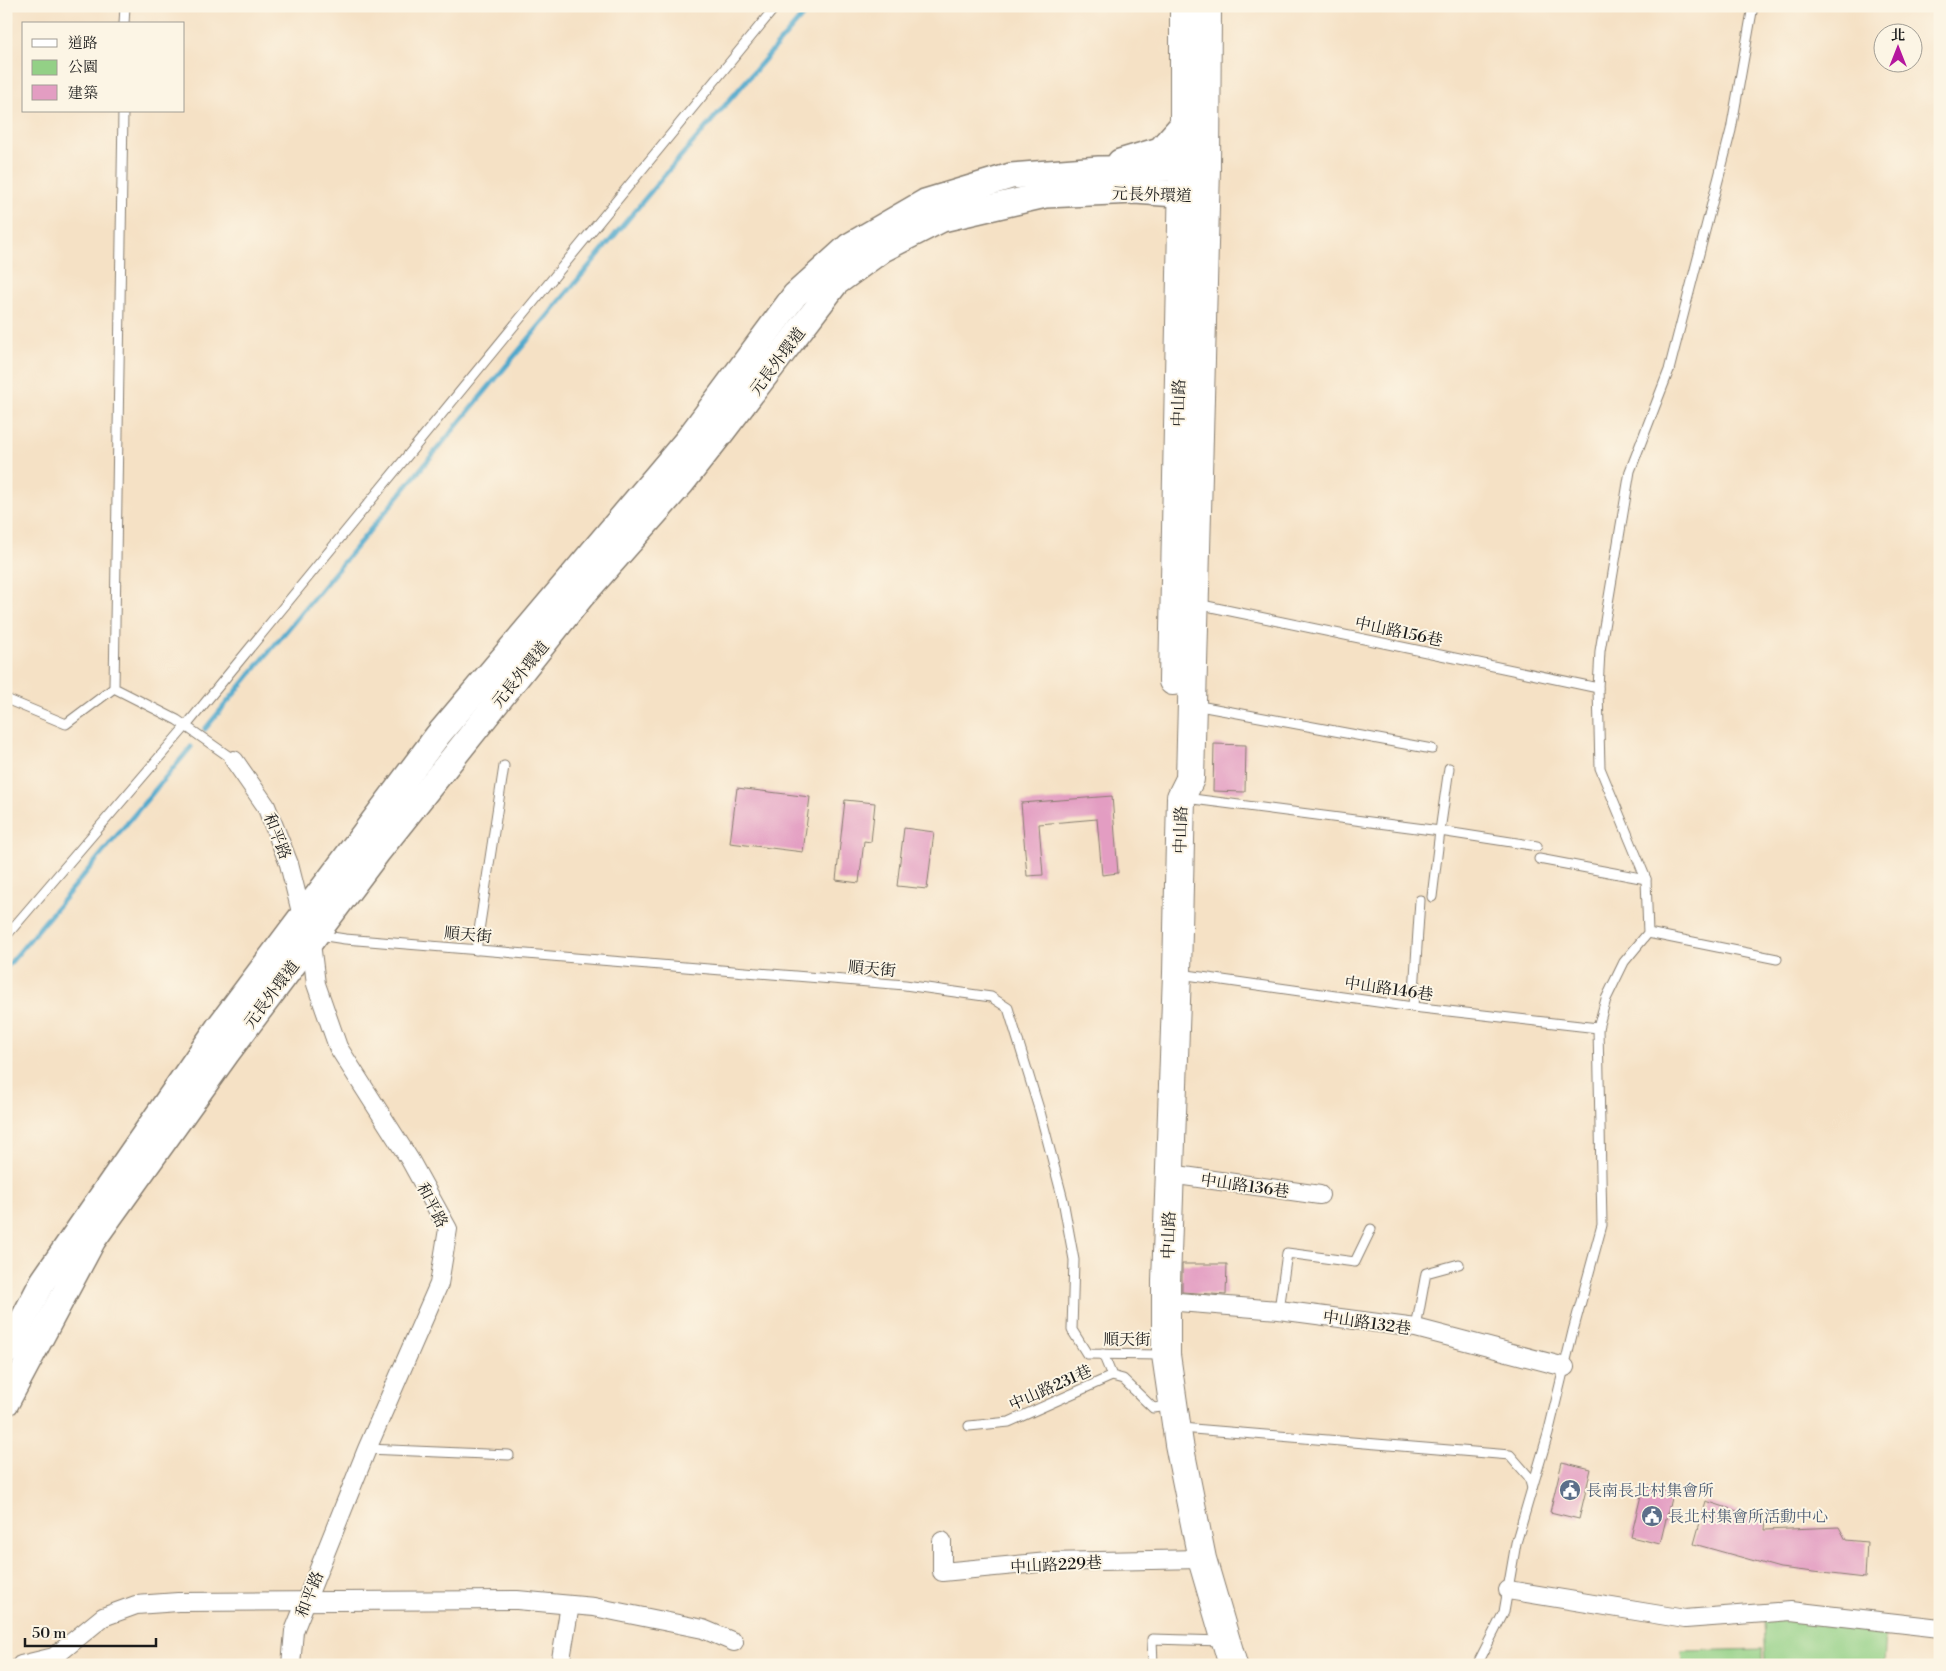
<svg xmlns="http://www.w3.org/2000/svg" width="1946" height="1671" font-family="'Libre Bodoni','Noto Serif TC',serif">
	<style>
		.green { fill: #93d086; stroke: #587651 }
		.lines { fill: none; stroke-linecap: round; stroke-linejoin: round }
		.stream { stroke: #4fa8cc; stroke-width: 5 }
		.building { fill: #e39dc2 }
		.lane-casing { stroke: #887e70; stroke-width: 11 }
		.street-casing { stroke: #887e70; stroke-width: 20 }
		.secondary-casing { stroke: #887e70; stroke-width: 28 }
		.primary-casing { stroke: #887e70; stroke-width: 30 }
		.lane { stroke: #fff; stroke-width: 9 }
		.street { stroke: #fff; stroke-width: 18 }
		.secondary { stroke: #fff; stroke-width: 25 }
		.primary { stroke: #fff; stroke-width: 28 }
		.labels { text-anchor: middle; stroke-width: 4; stroke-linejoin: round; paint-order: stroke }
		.street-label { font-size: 16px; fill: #1c1c1c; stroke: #fcf5e5 }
		.service-label { font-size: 16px; fill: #4e5e75; stroke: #fcf5e5; text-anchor: start }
	</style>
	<rect width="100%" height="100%" fill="#fcf5e5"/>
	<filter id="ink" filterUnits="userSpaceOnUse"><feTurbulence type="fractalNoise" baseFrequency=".02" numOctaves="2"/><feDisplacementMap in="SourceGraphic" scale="10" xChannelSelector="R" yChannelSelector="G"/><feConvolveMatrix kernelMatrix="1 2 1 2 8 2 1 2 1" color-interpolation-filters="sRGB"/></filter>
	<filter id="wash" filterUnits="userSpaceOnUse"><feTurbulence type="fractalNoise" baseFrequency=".0096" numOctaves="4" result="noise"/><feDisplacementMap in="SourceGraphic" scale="20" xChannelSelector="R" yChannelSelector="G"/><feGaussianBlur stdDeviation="1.12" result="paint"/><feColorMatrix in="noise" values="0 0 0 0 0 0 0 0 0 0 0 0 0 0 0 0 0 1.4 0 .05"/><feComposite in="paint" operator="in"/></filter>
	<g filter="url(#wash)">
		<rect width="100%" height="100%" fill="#f5e1c5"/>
		<g class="green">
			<path d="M 1783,1617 L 1886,1631 L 1884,1665 L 1765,1665 L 1763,1620 Z"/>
			<path d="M 1762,1649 L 1762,1665 L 1683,1665 L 1682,1651 Z"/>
		</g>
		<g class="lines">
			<g class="stream">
				<path d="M 205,729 L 663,177 L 811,6"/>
				<path d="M 6,968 L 191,747"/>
			</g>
		</g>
		<g id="blocks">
			<g class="building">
				<path d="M 1214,744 L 1246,745 L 1245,792 L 1213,791 Z"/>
				<path d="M 737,788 L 810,797 L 803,852 L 730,843 Z"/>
				<path d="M 1112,796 L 1118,873 L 1102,875 L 1097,819 L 1039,824 L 1043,875 L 1027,876 L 1021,803 Z"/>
				<path d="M 845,800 L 875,803 L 871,842 L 864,841 L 859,883 L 836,880 Z"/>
				<path d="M 904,828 L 934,832 L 927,889 L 897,886 Z"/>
				<path d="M 1182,1264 L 1227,1264 L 1226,1295 L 1182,1292 Z"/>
				<path d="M 1562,1462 L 1591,1469 L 1579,1519 L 1550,1512 Z"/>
				<path d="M 1643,1487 L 1672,1494 L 1660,1544 L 1631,1537 Z"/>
				<path d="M 1706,1501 L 1765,1520 L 1764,1530 L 1839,1527 L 1846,1540 L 1867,1542 L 1865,1578 L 1780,1568 L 1694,1544 Z"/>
			</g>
		</g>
	</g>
	<g filter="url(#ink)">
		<use href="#blocks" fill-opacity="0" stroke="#887e70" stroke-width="1"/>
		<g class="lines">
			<g class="lane-casing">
				<g id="lane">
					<path d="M 124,24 L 125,6"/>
					<path d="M 123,111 L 114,688 L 177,720 L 234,760"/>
					<path d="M 1197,604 L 1598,688"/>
					<path d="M 6,699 L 66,724 L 114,688"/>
					<path d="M 1194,705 L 1432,749"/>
					<path d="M 1185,798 L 1440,831 L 1537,846"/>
					<path d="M 1539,859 L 1646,879"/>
					<path d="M 1432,897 L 1440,831 L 1449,768"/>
					<path d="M 1648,933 L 1777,959"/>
					<path d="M 319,935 L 345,939 L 905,985 L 991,997 L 1008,1008 L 1040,1112 L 1063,1200 L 1074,1260 L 1072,1330 L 1087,1354 L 1162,1355"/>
					<path d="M 6,936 L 186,726 L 776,6"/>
					<path d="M 476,950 L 504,766"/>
					<path d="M 1180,974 L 1413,1007 L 1598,1028"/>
					<path d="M 1413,1007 L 1420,900"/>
					<path d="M 1279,1310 L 1287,1253 L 1355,1262 L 1371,1229"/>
					<path d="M 1416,1328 L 1426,1273 L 1459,1264"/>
					<path d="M 1103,1354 L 1112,1376 L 1123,1379 L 1153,1408 L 1171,1406"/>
					<path d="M 969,1426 L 1009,1422 L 1112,1376"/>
					<path d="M 1181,1428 L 1510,1455 L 1529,1477 L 1532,1488"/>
					<path d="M 367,1449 L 509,1455"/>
					<path d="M 1153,1665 L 1152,1639 L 1223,1641"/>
					<path d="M 1477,1665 L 1504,1612 L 1516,1543 L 1548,1434 L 1573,1331 L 1602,1225 L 1598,1028 L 1606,999 L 1624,962 L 1648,933 L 1646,879 L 1600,768 L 1598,688 L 1600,651 L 1630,471 L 1669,370 L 1731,130 L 1753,6"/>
				</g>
			</g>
			<g class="street-casing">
				<g id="street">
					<path d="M 234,760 L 266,806 L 289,864 L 302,916 L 311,943 L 316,984 L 338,1047 L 410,1160 L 448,1229 L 439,1284 L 367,1449 L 294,1631 L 291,1665"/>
					<path d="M 1170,1174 L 1320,1195"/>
					<path d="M 1166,1301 L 1279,1310 L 1416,1328 L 1565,1367"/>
					<path d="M 942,1541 L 942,1572 L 1048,1562 L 1202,1559"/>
					<path d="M 1508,1590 L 1685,1619 L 1791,1611 L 1940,1628"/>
					<path d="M 21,1665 L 54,1657 L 103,1617 L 136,1605 L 178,1602 L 517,1600 L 594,1607 L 703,1629 L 734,1642"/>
					<path d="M 560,1665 L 570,1605"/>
				</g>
			</g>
			<g class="secondary-casing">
				<g id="secondary">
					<path d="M 1120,162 L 1160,150 L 1184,123"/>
					<path d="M 6,1352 L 43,1281 L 218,1028 L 438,735 L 688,439 L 795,295 L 849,246 L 925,202 L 1011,176 L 1099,169 L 1204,168"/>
					<path d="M 6,1403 L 93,1240 L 227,1053 L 377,853 L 581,597 L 681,484 L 722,432 L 836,283 L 883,249 L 942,219 L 1045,195 L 1135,191 L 1203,196"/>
				</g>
			</g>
			<g class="primary-casing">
				<g id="primary">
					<path d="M 1207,6 L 1206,168 L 1190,779 L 1181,797 L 1177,973 L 1166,1281 L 1166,1355 L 1179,1444 L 1202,1559 L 1233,1665"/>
					<path d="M 1173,681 L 1184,123 L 1184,6"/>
				</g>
			</g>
			<use href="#lane" class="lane"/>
			<use href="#street" class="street"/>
			<use href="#secondary" class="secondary"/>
			<use href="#primary" class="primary"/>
		</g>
	</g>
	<defs>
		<g id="civic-disc" transform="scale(1.125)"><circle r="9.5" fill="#5c6f8a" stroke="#fcf5e5"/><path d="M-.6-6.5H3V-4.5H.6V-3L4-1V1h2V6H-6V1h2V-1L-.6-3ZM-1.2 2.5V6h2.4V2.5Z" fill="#fff"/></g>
	</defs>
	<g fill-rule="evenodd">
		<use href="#civic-disc" x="1570" y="1490"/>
		<use href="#civic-disc" x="1652" y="1516"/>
	</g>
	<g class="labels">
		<g class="street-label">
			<text transform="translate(1152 194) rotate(2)" y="6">元長外環道</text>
			<text transform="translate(777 361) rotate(-53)" y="6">元長外環道</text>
			<text transform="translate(1178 403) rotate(-89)" y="6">中山路</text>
			<text transform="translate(1399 631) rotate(12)" y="6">中山路156巷</text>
			<text transform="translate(520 674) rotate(-51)" y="6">元長外環道</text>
			<text transform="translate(1180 830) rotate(-89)" y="6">中山路</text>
			<text transform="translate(278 836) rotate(69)" y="6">和平路</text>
			<text transform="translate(468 934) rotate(5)" y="6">順天街</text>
			<text transform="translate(872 968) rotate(5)" y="6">順天街</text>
			<text transform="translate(1389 988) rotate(8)" y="6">中山路146巷</text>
			<text transform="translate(271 994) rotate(-53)" y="6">元長外環道</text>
			<text transform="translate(1245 1185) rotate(8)" y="6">中山路136巷</text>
			<text transform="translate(433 1205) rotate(63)" y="6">和平路</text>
			<text transform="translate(1168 1235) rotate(-88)" y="6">中山路</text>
			<text transform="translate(1367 1322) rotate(8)" y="6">中山路132巷</text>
			<text x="1127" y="1345">順天街</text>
			<text transform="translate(1050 1387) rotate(-24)" y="6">中山路231巷</text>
			<text transform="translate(1056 1564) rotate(-3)" y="6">中山路229巷</text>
			<text transform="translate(309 1594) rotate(-68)" y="6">和平路</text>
		</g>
		<g class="service-label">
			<text x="1586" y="1496">長南長北村集會所</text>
			<text x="1668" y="1522">長北村集會所活動中心</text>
		</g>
	</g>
	<rect width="1946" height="1671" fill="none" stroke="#fcf5e5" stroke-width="25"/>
	<rect x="22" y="22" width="162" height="90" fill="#fcf5e5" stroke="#a29e95"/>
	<rect x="32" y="39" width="25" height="8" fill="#ffffff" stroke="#a29e95"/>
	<text x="68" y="48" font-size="15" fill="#1c1c1c">道路</text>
	<rect x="32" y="60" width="25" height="15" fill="#93d086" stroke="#a29e95"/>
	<text x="68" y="72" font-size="15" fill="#1c1c1c">公園</text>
	<rect x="32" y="85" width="25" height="15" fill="#e39dc2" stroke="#a29e95"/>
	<text x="68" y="98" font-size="15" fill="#1c1c1c">建築</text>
	<g transform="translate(1898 48)"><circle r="24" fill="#fcf5e5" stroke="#a29e95"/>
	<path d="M0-4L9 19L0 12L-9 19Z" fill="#b5179e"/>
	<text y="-8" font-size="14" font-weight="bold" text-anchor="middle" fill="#1c1c1c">北</text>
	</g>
	<path d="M25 1638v8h131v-8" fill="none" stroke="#1c1c1c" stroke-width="2.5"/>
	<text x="32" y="1638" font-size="15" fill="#1c1c1c" stroke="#fcf5e5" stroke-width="4" paint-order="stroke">50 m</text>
</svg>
